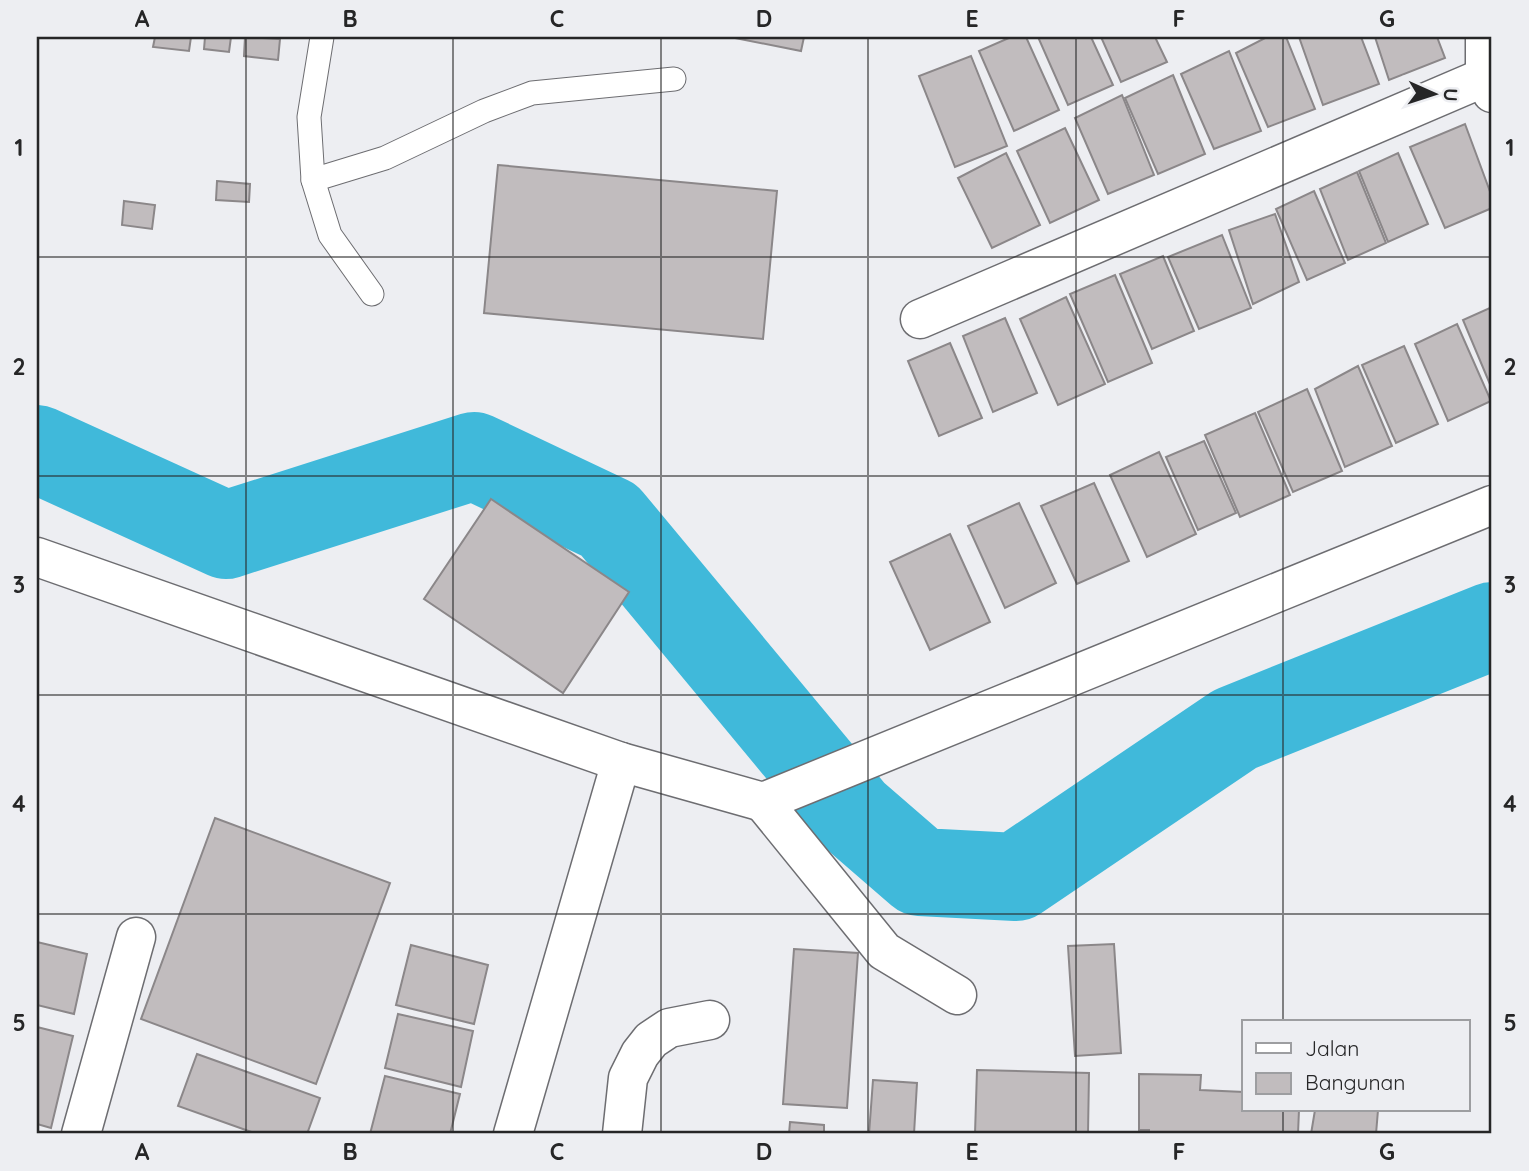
<svg xmlns="http://www.w3.org/2000/svg" width="1529" height="1171" font-family="Quicksand,sans-serif">
	<style>
		.lines { fill: none; stroke-linecap: round; stroke-linejoin: round }
		.river { stroke: #40b9da; stroke-width: 88 }
		.building { fill: #c1bcbe; stroke: #8b8789; stroke-width: 2 }
		.service-casing { stroke: #6d6d71; stroke-width: 25 }
		.minor-casing { stroke: #6d6d71; stroke-width: 41 }
		.service { stroke: #fff; stroke-width: 23 }
		.minor { stroke: #fff; stroke-width: 38 }
		.grid { fill: none; stroke: #262627; stroke-width: 2; stroke-opacity: 0.55 }
		.neatline { fill: none; stroke: #262627; stroke-width: 2.5 }
		.grid-label { font-size: 23px; text-anchor: middle; font-weight: bold; fill: #262627 }
	</style>
	<rect width="100%" height="100%" fill="#edeef2"/>
	<g class="lines">
		<path class="river" d="M 37,449 L 226,535 L 474,456 L 609,520 L 853,814 L 920,872 L 1016,877 L 1235,729 L 1492,626"/>
	</g>
	<g class="building">
		<path d="M 155,37 L 191,37 L 189,51 L 153,47 Z"/>
		<path d="M 205,37 L 231,37 L 229,52 L 204,49 Z"/>
		<path d="M 245,37 L 280,39 L 278,60 L 244,56 Z"/>
		<path d="M 730,37 L 804,37 L 801,51 Z"/>
		<path d="M 1011,37 L 1026,37 L 1059,110 L 1014,131 L 979,51 Z"/>
		<path d="M 1038,37 L 1091,37 L 1113,85 L 1068,105 Z"/>
		<path d="M 1101,37 L 1155,37 L 1167,62 L 1121,82 Z"/>
		<path d="M 1267,37 L 1286,37 L 1315,109 L 1268,127 L 1236,53 Z"/>
		<path d="M 1299,37 L 1361,37 L 1379,84 L 1323,105 Z"/>
		<path d="M 1375,37 L 1437,37 L 1445,58 L 1389,80 Z"/>
		<path d="M 1229,51 L 1261,131 L 1214,149 L 1181,74 Z"/>
		<path d="M 971,56 L 1007,146 L 955,167 L 919,76 Z"/>
		<path d="M 1173,75 L 1205,154 L 1158,174 L 1125,98 Z"/>
		<path d="M 1122,95 L 1154,175 L 1108,194 L 1075,118 Z"/>
		<path d="M 1465,124 L 1492,197 L 1492,208 L 1445,228 L 1410,147 Z"/>
		<path d="M 1065,128 L 1099,200 L 1050,223 L 1017,151 Z"/>
		<path d="M 1006,153 L 1040,225 L 992,248 L 958,178 Z"/>
		<path d="M 1398,153 L 1428,224 L 1388,242 L 1359,171 Z"/>
		<path d="M 498,165 L 777,191 L 763,339 L 484,313 Z"/>
		<path d="M 1357,172 L 1386,243 L 1348,260 L 1320,189 Z"/>
		<path d="M 217,181 L 250,184 L 249,202 L 216,200 Z"/>
		<path d="M 1314,191 L 1345,263 L 1307,280 L 1276,209 Z"/>
		<path d="M 124,201 L 155,205 L 152,229 L 122,225 Z"/>
		<path d="M 1275,214 L 1299,282 L 1253,304 L 1229,230 Z"/>
		<path d="M 1222,235 L 1251,308 L 1199,329 L 1168,257 Z"/>
		<path d="M 1163,256 L 1194,331 L 1152,349 L 1120,274 Z"/>
		<path d="M 1115,275 L 1152,363 L 1108,382 L 1070,294 Z"/>
		<path d="M 1066,297 L 1105,384 L 1058,405 L 1020,319 Z"/>
		<path d="M 1492,307 L 1492,389 L 1463,320 Z"/>
		<path d="M 1005,318 L 1037,393 L 993,412 L 963,336 Z"/>
		<path d="M 1457,324 L 1491,401 L 1448,421 L 1415,344 Z"/>
		<path d="M 950,343 L 982,418 L 939,436 L 908,361 Z"/>
		<path d="M 1404,346 L 1438,424 L 1396,443 L 1362,365 Z"/>
		<path d="M 1358,366 L 1392,446 L 1345,467 L 1315,389 Z"/>
		<path d="M 1307,389 L 1342,471 L 1293,492 L 1258,412 Z"/>
		<path d="M 1255,413 L 1290,495 L 1240,517 L 1205,435 Z"/>
		<path d="M 1204,441 L 1236,513 L 1198,530 L 1166,457 Z"/>
		<path d="M 1159,452 L 1196,534 L 1147,557 L 1110,475 Z"/>
		<path d="M 1094,483 L 1129,561 L 1077,584 L 1041,506 Z"/>
		<path d="M 491,499 L 629,592 L 563,693 L 424,599 Z"/>
		<path d="M 1019,503 L 1056,583 L 1005,608 L 968,526 Z"/>
		<path d="M 950,534 L 990,622 L 930,650 L 890,562 Z"/>
		<path d="M 215,818 L 390,883 L 316,1084 L 141,1019 Z"/>
		<path d="M 37,942 L 87,954 L 74,1014 L 37,1005 Z"/>
		<path d="M 1114,944 L 1121,1053 L 1075,1056 L 1068,946 Z"/>
		<path d="M 411,945 L 488,965 L 474,1024 L 396,1005 Z"/>
		<path d="M 794,949 L 858,953 L 847,1108 L 783,1104 Z"/>
		<path d="M 398,1014 L 473,1031 L 461,1087 L 385,1068 Z"/>
		<path d="M 37,1027 L 73,1036 L 51,1128 L 37,1124 Z"/>
		<path d="M 197,1054 L 320,1098 L 307,1134 L 257,1134 L 178,1106 Z"/>
		<path d="M 977,1070 L 1089,1073 L 1088,1134 L 975,1134 Z"/>
		<path d="M 1139,1074 L 1201,1075 L 1200,1090 L 1244,1092 L 1244,1110 L 1299,1110 L 1298,1134 L 1149,1134 L 1149,1130 L 1139,1130 Z"/>
		<path d="M 385,1076 L 460,1094 L 450,1134 L 370,1134 Z"/>
		<path d="M 873,1080 L 917,1083 L 914,1134 L 869,1134 Z"/>
		<path d="M 1315,1110 L 1378,1110 L 1376,1134 L 1311,1134 Z"/>
		<path d="M 790,1122 L 824,1125 L 824,1134 L 789,1134 Z"/>
	</g>
	<g class="lines">
		<g class="service-casing">
			<g id="service">
				<path d="M 322,37 L 309,117 L 313,180 L 330,235 L 372,294"/>
				<path d="M 313,180 L 385,158 L 484,111 L 532,93 L 674,79"/>
			</g>
		</g>
		<g class="minor-casing">
			<g id="minor">
				<path d="M 1485,37 L 1485,77 L 1492,93"/>
				<path d="M 920,319 L 1485,77 L 1492,77"/>
				<path d="M 37,557 L 621,762 L 763,802 L 1492,505"/>
				<path d="M 763,802 L 884,951 L 957,995"/>
				<path d="M 81,1134 L 136,937"/>
				<path d="M 513,1134 L 621,762"/>
				<path d="M 622,1134 L 628,1078 L 640,1054 L 651,1040 L 669,1028 L 710,1020"/>
			</g>
		</g>
		<use href="#service" class="service"/>
		<use href="#minor" class="minor"/>
	</g>
	<path class="grid" d="M 246,37 L 246,1134M 453,37 L 453,1134M 661,37 L 661,1134M 868,37 L 868,1134M 1076,37 L 1076,1134M 1283,37 L 1283,1022M 37,257 L 1492,257M 37,476 L 1492,476M 37,695 L 1492,695M 37,914 L 1492,914M 1283,1110 L 1283,1134"/>
	<rect width="1529" height="1171" fill="none" stroke="#edeef2" stroke-width="77"/>
	<rect x="1242" y="1020" width="228" height="91" fill="#edeef2" stroke="#9d9ea1" stroke-width="2"/>
	<rect x="1256" y="1043" width="35" height="10" fill="#ffffff" stroke="#9d9ea1" stroke-width="2"/>
	<text x="1305" y="1056" font-size="21" fill="#262627">Jalan</text>
	<rect x="1256" y="1073" width="35" height="21" fill="#c1bcbe" stroke="#9d9ea1" stroke-width="2"/>
	<text x="1305" y="1090" font-size="21" fill="#262627">Bangunan</text>
	<g transform="translate(1434 94) rotate(93)" stroke="#edeef2" stroke-width="5" paint-order="stroke">
	<path d="M0-5L12 26L0 18L-12 26Z" fill="#262627"/>
	<text y="-10" font-size="19" font-weight="bold" text-anchor="middle" fill="#262627">U</text>
	</g>
	<rect x="38" y="38" width="1452" height="1094" class="neatline"/>
	<g class="grid-label">
		<text x="142" y="27">A</text>
		<text x="350" y="27">B</text>
		<text x="557" y="27">C</text>
		<text x="764" y="27">D</text>
		<text x="972" y="27">E</text>
		<text x="1179" y="27">F</text>
		<text x="1387" y="27">G</text>
		<text x="19" y="156">1</text>
		<text x="1510" y="156">1</text>
		<text x="19" y="375">2</text>
		<text x="1510" y="375">2</text>
		<text x="19" y="593">3</text>
		<text x="1510" y="593">3</text>
		<text x="19" y="812">4</text>
		<text x="1510" y="812">4</text>
		<text x="19" y="1031">5</text>
		<text x="1510" y="1031">5</text>
		<text x="142" y="1160">A</text>
		<text x="350" y="1160">B</text>
		<text x="557" y="1160">C</text>
		<text x="764" y="1160">D</text>
		<text x="972" y="1160">E</text>
		<text x="1179" y="1160">F</text>
		<text x="1387" y="1160">G</text>
	</g>
</svg>
